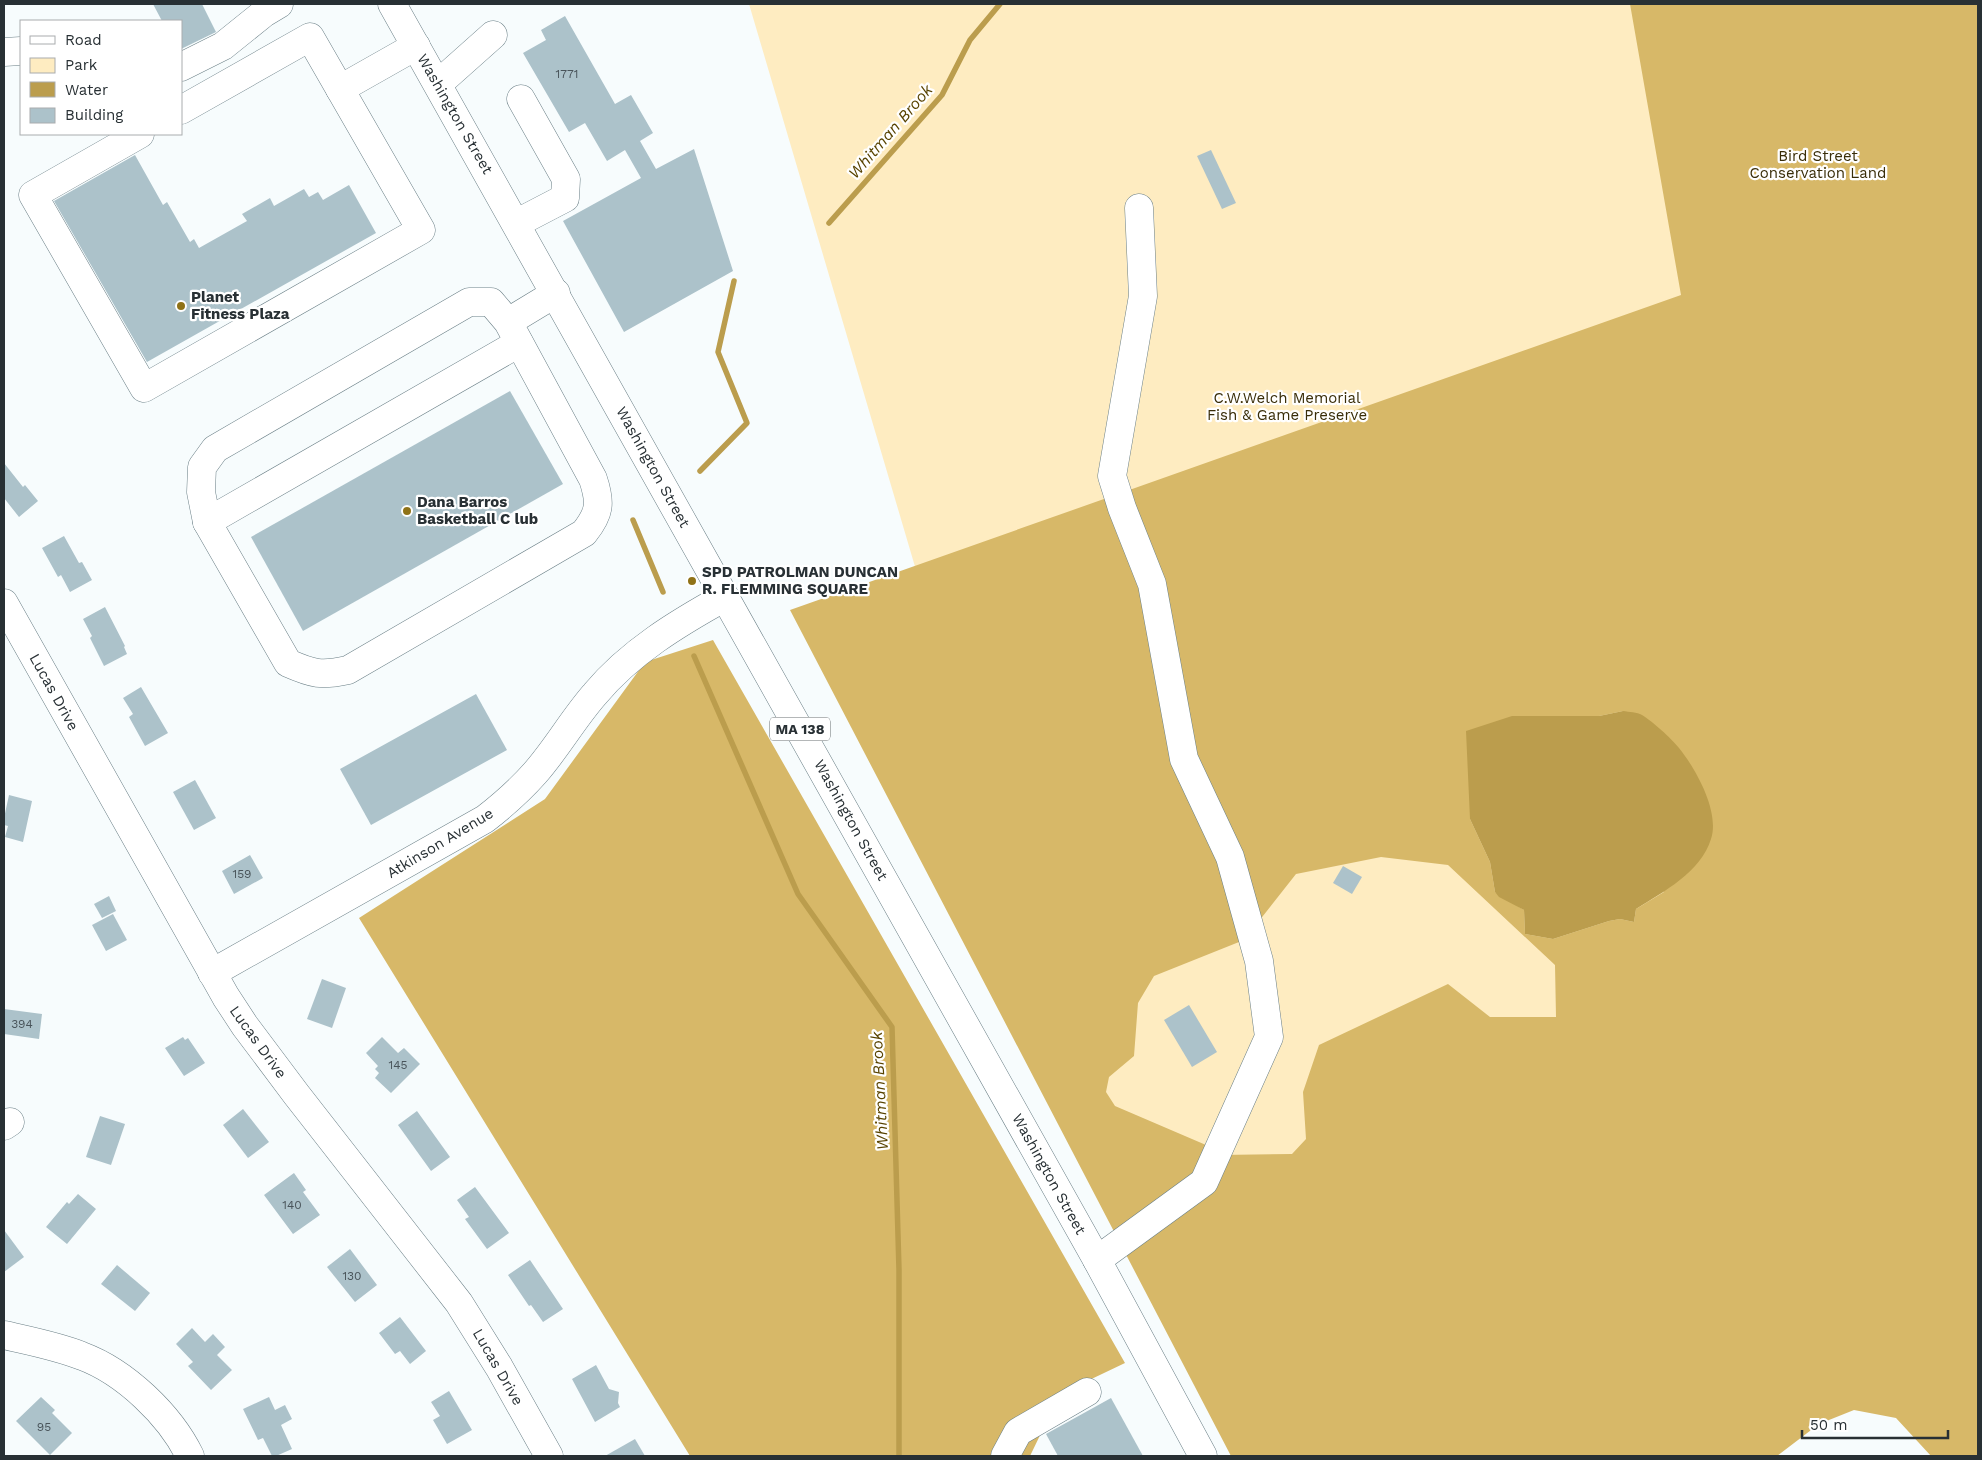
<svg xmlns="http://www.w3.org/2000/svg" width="1982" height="1460" font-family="'Work Sans',sans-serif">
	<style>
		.green { fill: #feecc1 }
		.forest { fill: #d7b868; fill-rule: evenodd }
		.water { fill: #bb9d4d }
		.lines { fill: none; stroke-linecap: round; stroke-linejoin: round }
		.stream { stroke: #bb9d4d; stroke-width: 5.5 }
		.building { fill: #acc2ca }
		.minor-casing { stroke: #6a7f86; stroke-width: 29 }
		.major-casing { stroke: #6a7f86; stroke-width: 29 }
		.minor { stroke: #fff; stroke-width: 28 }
		.major { stroke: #fff; stroke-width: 28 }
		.poi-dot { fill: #8f7217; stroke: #fff; stroke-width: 2 }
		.labels { text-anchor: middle; stroke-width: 4.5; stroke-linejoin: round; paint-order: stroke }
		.number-label { font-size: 12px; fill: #49545a }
		.shield { fill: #fff; stroke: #686e71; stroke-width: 1 }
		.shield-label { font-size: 14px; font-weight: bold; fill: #283034 }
		.street-label { font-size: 15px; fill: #283034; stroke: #fff }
		.park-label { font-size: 15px; fill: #392d08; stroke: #fff }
		.poi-label { font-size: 15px; font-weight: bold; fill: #283034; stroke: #fff; text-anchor: start }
		.water-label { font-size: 16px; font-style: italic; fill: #584300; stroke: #fff }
	</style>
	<rect width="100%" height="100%" fill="#f7fcfd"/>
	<path class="green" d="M 749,4 L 1978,4 L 1978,1142 L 1278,1456 L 1028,982 L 993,831 Z"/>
	<g class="forest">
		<path d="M 1630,4 L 1978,4 L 1978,1456 L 1931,1456 L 1896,1418 L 1854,1410 L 1819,1424 L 1777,1456 L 1231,1456 L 790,610 L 1681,295 ZM 1623,711 L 1664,892 L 1636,909 L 1634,922 L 1620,919 L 1609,921 L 1553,939 L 1525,934 L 1524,910 L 1495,892 L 1490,862 L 1470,819 L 1599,716 ZM 1381,857 L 1448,865 L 1555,965 L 1556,1017 L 1490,1017 L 1448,984 L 1319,1045 L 1303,1092 L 1306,1139 L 1292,1154 L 1220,1155 L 1206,1145 L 1115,1106 L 1106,1092 L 1109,1077 L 1134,1056 L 1138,1003 L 1154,976 L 1244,940 L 1296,874 Z"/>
		<path d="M 713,640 L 1125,1363 L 1060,1394 L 1030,1456 L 690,1456 L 359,918 L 545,799 L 645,662 Z"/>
	</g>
	<path class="water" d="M 1623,711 C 1629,712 1637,712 1642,715 C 1652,721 1671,738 1679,748 C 1696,769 1720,812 1711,839 C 1701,872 1663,892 1636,909 L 1634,922 L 1620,919 L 1609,921 L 1553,939 L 1525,934 L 1524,910 L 1499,897 L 1495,892 L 1490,862 L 1470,819 L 1466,731 L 1512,716 L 1599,716 Z"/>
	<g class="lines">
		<g class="stream">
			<path d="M 829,223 L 942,95 L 970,40 L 1000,4"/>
			<path d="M 700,471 L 747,423 L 718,352 L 734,281"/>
			<path d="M 633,520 L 663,592"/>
			<path d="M 694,656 L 798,894 L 892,1027 L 899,1270 L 899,1456"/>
		</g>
	</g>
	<g class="building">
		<path d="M 153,4 L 202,4 L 216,32 L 181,49 L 181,21 L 162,21 Z"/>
		<path d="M 565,16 L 615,104 L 631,95 L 653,133 L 640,141 L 656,169 L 694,149 L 733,271 L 624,332 L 563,221 L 641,178 L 625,150 L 607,161 L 585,123 L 569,132 L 523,53 L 546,40 L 541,30 Z"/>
		<path d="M 1211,150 L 1236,203 L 1222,209 L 1197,156 Z"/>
		<path d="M 135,155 L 163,205 L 167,202 L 190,242 L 194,239 L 199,248 L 247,221 L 242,214 L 270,198 L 274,206 L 304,189 L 309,197 L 318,192 L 323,200 L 349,185 L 376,233 L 147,362 L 54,201 Z"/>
		<path d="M 510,391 L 563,484 L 303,631 L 251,537 Z"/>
		<path d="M 4,463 L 23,487 L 25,485 L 38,501 L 19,517 L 4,498 Z"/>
		<path d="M 64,536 L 79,563 L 82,562 L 92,580 L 70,592 L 61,575 L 58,577 L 42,548 Z"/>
		<path d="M 105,607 L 125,646 L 124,647 L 127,654 L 104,666 L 90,638 L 92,636 L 83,619 Z"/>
		<path d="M 141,687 L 168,733 L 145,746 L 129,717 L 133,714 L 123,698 Z"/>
		<path d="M 476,694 L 507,750 L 371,825 L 340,769 Z"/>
		<path d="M 195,780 L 216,818 L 194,830 L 173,792 Z"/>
		<path d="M 9,795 L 32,801 L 23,842 L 5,837 L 8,826 L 4,825 L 4,818 Z"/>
		<path d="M 250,855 L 263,878 L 234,894 L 222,871 Z"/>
		<path d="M 1343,866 L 1362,877 L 1352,894 L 1333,883 Z"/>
		<path d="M 109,896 L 116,911 L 102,918 L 94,904 Z"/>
		<path d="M 113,914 L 127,940 L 106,951 L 92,925 Z"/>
		<path d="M 322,979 L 346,988 L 332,1028 L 307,1019 Z"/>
		<path d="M 1189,1005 L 1217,1052 L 1192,1067 L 1164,1020 Z"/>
		<path d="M 4,1009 L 42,1014 L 39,1039 L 4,1034 Z"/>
		<path d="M 183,1037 L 185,1040 L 188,1038 L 205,1063 L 184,1076 L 165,1048 Z"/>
		<path d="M 382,1037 L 398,1053 L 404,1048 L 420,1064 L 391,1093 L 375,1078 L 379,1073 L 375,1069 L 378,1066 L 366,1053 Z"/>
		<path d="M 243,1109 L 269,1142 L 248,1158 L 223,1125 Z"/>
		<path d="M 417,1111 L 450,1157 L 431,1171 L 398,1125 Z"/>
		<path d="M 100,1116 L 125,1124 L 111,1165 L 86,1157 Z"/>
		<path d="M 294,1173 L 306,1190 L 303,1192 L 320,1215 L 293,1234 L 264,1195 Z"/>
		<path d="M 475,1187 L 509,1233 L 487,1249 L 465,1219 L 469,1217 L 457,1200 Z"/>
		<path d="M 78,1194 L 96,1209 L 67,1244 L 46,1227 L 67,1202 L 69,1204 Z"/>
		<path d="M 4,1230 L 24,1257 L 4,1272 Z"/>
		<path d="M 350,1249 L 377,1285 L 355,1302 L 327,1267 Z"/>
		<path d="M 530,1260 L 563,1309 L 543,1322 L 531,1305 L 529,1306 L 508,1275 Z"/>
		<path d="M 117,1265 L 150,1293 L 135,1311 L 101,1284 Z"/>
		<path d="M 400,1317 L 426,1351 L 410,1364 L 400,1351 L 395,1354 L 379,1333 Z"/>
		<path d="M 192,1328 L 205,1342 L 213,1334 L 225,1347 L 217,1355 L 232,1370 L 211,1390 L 188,1366 L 193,1362 L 176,1344 Z"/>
		<path d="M 596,1365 L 609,1389 L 619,1392 L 618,1403 L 620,1407 L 595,1422 L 572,1379 Z"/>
		<path d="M 449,1391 L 472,1430 L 447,1444 L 433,1420 L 440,1416 L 431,1402 Z"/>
		<path d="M 41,1397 L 55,1410 L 52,1413 L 72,1433 L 50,1455 L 16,1421 Z"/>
		<path d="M 269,1397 L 275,1410 L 285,1405 L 292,1419 L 281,1425 L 292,1449 L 276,1456 L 272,1456 L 263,1438 L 258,1440 L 243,1409 Z"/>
		<path d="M 1111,1398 L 1143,1456 L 1058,1456 L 1046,1434 Z"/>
		<path d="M 635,1439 L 645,1456 L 605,1456 Z"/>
	</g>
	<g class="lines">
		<g class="minor-casing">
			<g id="minor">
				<path d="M 4,52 L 21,51"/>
				<path d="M 181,67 L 223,46 L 264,13 L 279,4"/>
				<path d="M 438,84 L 493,35"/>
				<path d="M 340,89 L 416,46"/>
				<path d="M 140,134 L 33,195 L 144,388 L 421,230 L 310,37 L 181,110"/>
				<path d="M 517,223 L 565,198 L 566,179 L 521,99"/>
				<path d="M 508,322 L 593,479 C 601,503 600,513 584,533 L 348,670 C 321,676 313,674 288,663 L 207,522 L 201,492 L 202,467 L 215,449 L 469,302 L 491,302 L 508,322 L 556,293"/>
				<path d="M 207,522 L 519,343"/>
				<path d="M 4,603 L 226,997 L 245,1026 L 296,1094 L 459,1303 L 499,1367 L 549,1456"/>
				<path d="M 212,973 L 485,819 C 503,805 520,790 535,773 C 557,748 573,719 595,694 C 630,652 678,623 725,597"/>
				<path d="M 4,1126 L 10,1122"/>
				<path d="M 1097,1260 L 1204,1182 L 1269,1037 L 1259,961 L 1230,857 L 1184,759 L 1152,584 L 1122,508 L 1112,476 L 1143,296 L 1139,208"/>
				<path d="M 4,1335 C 30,1341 57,1346 82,1356 C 125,1372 170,1415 190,1456"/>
				<path d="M 1005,1456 L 1018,1432 L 1087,1392"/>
			</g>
		</g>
		<g class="major-casing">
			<path id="major" d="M 392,4 L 1097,1260 L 1203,1456"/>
		</g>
		<use href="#minor" class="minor"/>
		<use href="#major" class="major"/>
	</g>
	<g class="poi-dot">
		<circle cx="181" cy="306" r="5"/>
		<circle cx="407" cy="511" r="5"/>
		<circle cx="692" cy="581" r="5"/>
	</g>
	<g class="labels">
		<g class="number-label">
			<text x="567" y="78">1771</text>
			<text x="242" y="878">159</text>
			<text x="22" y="1028">394</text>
			<text x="398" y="1069">145</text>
			<text x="292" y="1209">140</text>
			<text x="352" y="1280">130</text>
			<text x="44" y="1431">95</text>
		</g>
		<rect class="shield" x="770" y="717.5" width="60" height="23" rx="4"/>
		<g class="shield-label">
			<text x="800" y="734">MA 138</text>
		</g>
		<g class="street-label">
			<text transform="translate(455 114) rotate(60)" y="5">Washington Street</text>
			<text transform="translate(653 467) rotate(61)" y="5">Washington Street</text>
			<text transform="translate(54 692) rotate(61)" y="5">Lucas Drive</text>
			<text transform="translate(851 820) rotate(61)" y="5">Washington Street</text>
			<text transform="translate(440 843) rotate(-31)" y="5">Atkinson Avenue</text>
			<text transform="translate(258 1042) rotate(54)" y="5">Lucas Drive</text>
			<text transform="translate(1049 1174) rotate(61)" y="5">Washington Street</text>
			<text transform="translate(498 1367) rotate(60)" y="5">Lucas Drive</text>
		</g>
		<g class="park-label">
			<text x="1818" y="161">Bird Street<tspan x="1818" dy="17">Conservation Land</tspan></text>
			<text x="1287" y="403">C.W.Welch Memorial<tspan x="1287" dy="17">Fish &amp; Game Preserve</tspan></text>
		</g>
		<g class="poi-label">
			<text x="191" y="302">Planet<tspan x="191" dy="17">Fitness Plaza</tspan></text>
			<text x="417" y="507">Dana Barros<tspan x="417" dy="17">Basketball C lub</tspan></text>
			<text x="702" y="577">SPD PATROLMAN DUNCAN<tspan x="702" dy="17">R. FLEMMING SQUARE</tspan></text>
		</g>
		<g class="water-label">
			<text transform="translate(890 131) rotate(-49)" y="6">Whitman Brook</text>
			<text transform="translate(879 1091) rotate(-93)" y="6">Whitman Brook</text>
		</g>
	</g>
	<rect width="1982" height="1460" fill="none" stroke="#283034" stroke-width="10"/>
	<rect x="20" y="20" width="162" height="115" fill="#ffffff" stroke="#a9acae"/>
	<rect x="30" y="36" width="25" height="8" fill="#ffffff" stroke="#a9acae"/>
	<text x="65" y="45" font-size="15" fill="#283034">Road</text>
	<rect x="30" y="58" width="25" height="15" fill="#feecc1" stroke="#a9acae"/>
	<text x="65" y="70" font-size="15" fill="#283034">Park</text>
	<rect x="30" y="82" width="25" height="15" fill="#bb9d4d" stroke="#a9acae"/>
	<text x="65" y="95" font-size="15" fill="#283034">Water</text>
	<rect x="30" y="108" width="25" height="15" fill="#acc2ca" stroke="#a9acae"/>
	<text x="65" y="120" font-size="15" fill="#283034">Building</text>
	<path d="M1802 1430v8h146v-8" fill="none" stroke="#283034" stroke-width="2.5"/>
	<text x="1810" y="1430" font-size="15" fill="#283034" stroke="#ffffff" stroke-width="4" paint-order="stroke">50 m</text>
</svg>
